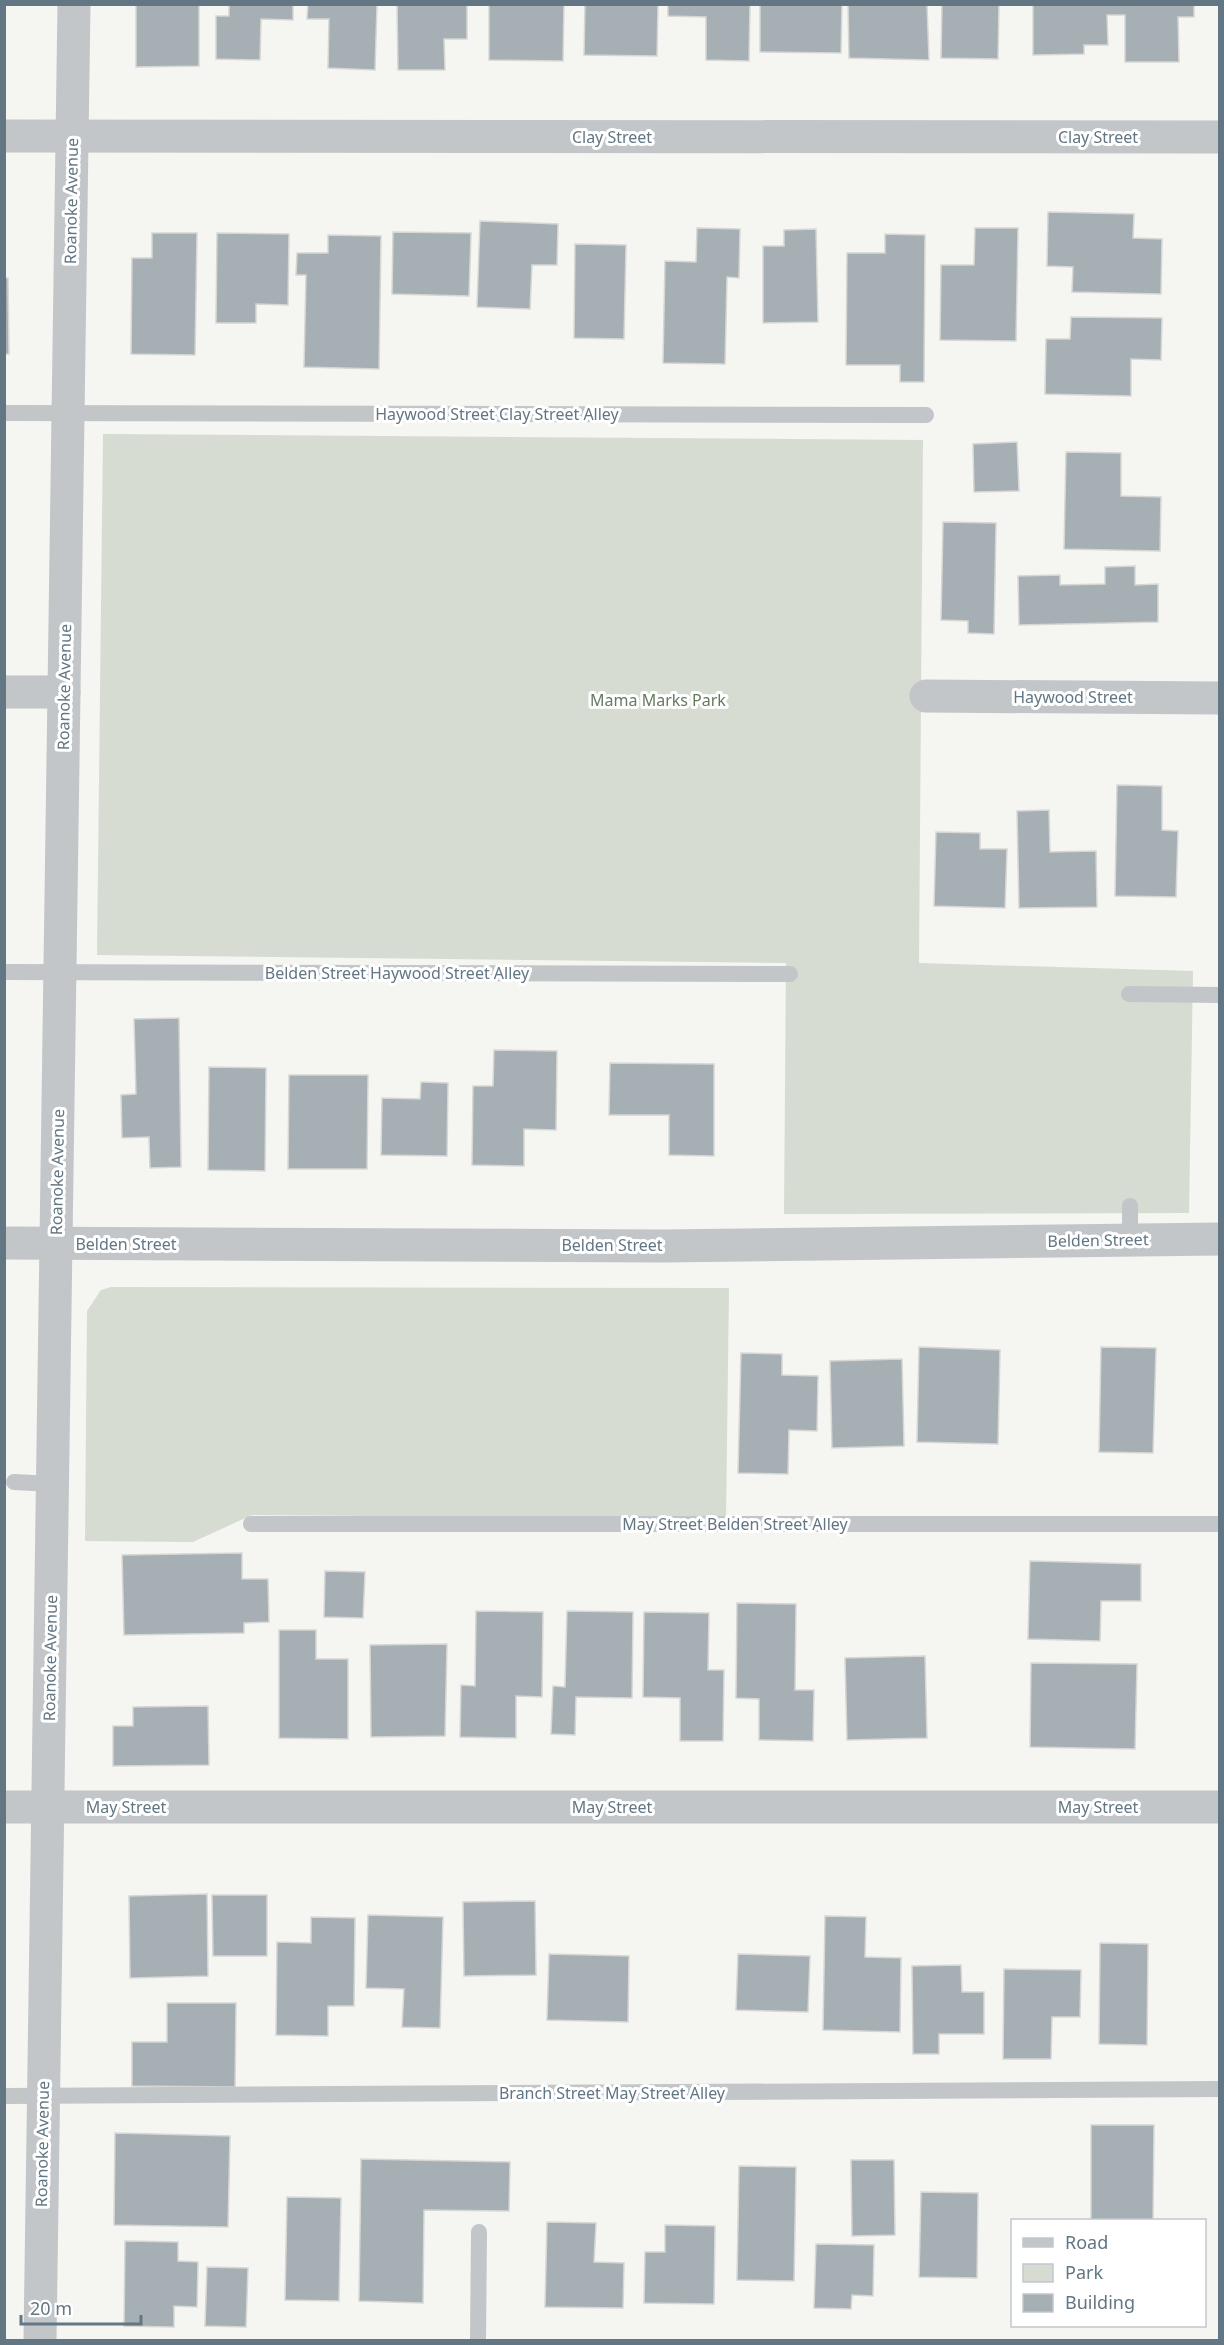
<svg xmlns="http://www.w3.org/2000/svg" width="1224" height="2345" font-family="'Noto Sans',sans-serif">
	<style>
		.green { fill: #d6dcd2 }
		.building { fill: #a6afb4; stroke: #d6d6d4; stroke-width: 1.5 }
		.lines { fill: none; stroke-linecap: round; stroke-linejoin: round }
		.service { stroke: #c2c6c9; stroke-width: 16 }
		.minor { stroke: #c2c6c9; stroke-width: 33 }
		.labels { text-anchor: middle; stroke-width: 6; stroke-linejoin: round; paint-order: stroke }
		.street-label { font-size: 16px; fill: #627683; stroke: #fff }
		.park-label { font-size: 16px; fill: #677a62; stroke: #fff }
	</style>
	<rect width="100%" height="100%" fill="#f5f5f1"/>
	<g class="green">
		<path d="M 103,434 L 923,440 L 919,963 L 1193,971 L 1189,1213 L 784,1214 L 786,963 L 97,955 Z"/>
		<path d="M 111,1287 L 729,1288 L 726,1519 L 252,1515 L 193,1542 L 85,1541 L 87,1311 L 101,1290 Z"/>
	</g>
	<g class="building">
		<path d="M 136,4 L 199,4 L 199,66 L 136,67 Z"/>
		<path d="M 229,4 L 293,4 L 293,20 L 261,19 L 260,60 L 216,59 L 216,16 L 229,16 Z"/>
		<path d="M 308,4 L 377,4 L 375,70 L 328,68 L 329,19 L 307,19 Z"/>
		<path d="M 397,4 L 467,4 L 467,39 L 444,39 L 445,70 L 398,70 Z"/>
		<path d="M 489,4 L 564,4 L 563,61 L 489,60 Z"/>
		<path d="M 585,4 L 658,4 L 657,56 L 584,55 Z"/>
		<path d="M 668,4 L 750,5 L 749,61 L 706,60 L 706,17 L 668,16 Z"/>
		<path d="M 760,4 L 842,4 L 841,53 L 760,52 Z"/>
		<path d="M 848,4 L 927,4 L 929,60 L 849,58 Z"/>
		<path d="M 942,4 L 999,4 L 998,59 L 941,58 Z"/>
		<path d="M 1033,4 L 1194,4 L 1194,17 L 1178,17 L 1179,62 L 1125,62 L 1125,15 L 1107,15 L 1108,45 L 1084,45 L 1084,54 L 1033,55 Z"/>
		<path d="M 1048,212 L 1134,214 L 1133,238 L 1162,239 L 1161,294 L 1072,292 L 1073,267 L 1047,266 Z"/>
		<path d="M 480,221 L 558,224 L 557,265 L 532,265 L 530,309 L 477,307 Z"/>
		<path d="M 697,228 L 740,229 L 739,278 L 727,277 L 725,364 L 663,363 L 665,261 L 696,262 Z"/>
		<path d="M 975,228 L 1018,228 L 1016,341 L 940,340 L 941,265 L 974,265 Z"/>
		<path d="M 816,229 L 818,322 L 763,323 L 763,246 L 784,246 L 784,230 Z"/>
		<path d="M 393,232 L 471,233 L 469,296 L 392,294 Z"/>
		<path d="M 152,233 L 197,233 L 195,355 L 131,354 L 132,258 L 152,258 Z"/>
		<path d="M 217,233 L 289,234 L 288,305 L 256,304 L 256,323 L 216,323 Z"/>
		<path d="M 885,234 L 925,235 L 924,382 L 900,382 L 900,365 L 846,365 L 847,253 L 885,253 Z"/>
		<path d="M 328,235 L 381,236 L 379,369 L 304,367 L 306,275 L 296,275 L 297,253 L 328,253 Z"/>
		<path d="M 575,244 L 626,245 L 624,339 L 574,338 Z"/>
		<path d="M 4,278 L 8,278 L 9,354 L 4,354 Z"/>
		<path d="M 1071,317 L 1162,318 L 1161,360 L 1131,359 L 1131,396 L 1045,394 L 1046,339 L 1070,339 Z"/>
		<path d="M 1017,442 L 1019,491 L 974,492 L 973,444 Z"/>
		<path d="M 1066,452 L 1121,453 L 1121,496 L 1161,497 L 1160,551 L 1064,549 Z"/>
		<path d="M 943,522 L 996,523 L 994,634 L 968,633 L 968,621 L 941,620 Z"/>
		<path d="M 1135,566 L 1135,585 L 1158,584 L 1158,622 L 1019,625 L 1018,576 L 1060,575 L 1060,585 L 1105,584 L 1105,567 Z"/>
		<path d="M 1117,785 L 1162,786 L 1162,830 L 1178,831 L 1176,897 L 1115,896 Z"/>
		<path d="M 1049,810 L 1050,852 L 1096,851 L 1097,907 L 1019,908 L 1017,811 Z"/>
		<path d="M 936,832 L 980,833 L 980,849 L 1007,849 L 1005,908 L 934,906 Z"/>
		<path d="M 179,1018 L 181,1167 L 150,1168 L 149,1137 L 122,1138 L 121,1095 L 136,1094 L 134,1019 Z"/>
		<path d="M 494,1050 L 557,1051 L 556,1130 L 524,1129 L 524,1166 L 472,1165 L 473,1086 L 493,1086 Z"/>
		<path d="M 610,1063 L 714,1064 L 714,1156 L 669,1155 L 669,1115 L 609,1115 Z"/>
		<path d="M 209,1067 L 266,1068 L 265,1171 L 208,1170 Z"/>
		<path d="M 289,1075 L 368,1075 L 367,1169 L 288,1169 Z"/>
		<path d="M 421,1082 L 448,1083 L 447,1156 L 381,1155 L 382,1098 L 420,1099 Z"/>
		<path d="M 919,1347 L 1000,1350 L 998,1444 L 917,1442 Z"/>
		<path d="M 1101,1347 L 1156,1348 L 1153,1453 L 1099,1452 Z"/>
		<path d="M 741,1353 L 782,1354 L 782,1375 L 818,1376 L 817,1431 L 789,1430 L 788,1474 L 738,1473 Z"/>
		<path d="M 902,1359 L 904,1446 L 832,1448 L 830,1361 Z"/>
		<path d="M 242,1553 L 242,1579 L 268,1579 L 269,1622 L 244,1623 L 244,1633 L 124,1635 L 122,1555 Z"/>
		<path d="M 1030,1561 L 1141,1564 L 1141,1601 L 1101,1601 L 1100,1641 L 1028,1639 Z"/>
		<path d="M 325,1571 L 365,1572 L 363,1618 L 324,1617 Z"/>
		<path d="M 737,1603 L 796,1604 L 795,1690 L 814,1690 L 813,1741 L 759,1740 L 759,1699 L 736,1698 Z"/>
		<path d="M 476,1611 L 543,1612 L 542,1697 L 516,1696 L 516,1738 L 460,1737 L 461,1685 L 475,1686 Z"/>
		<path d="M 567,1611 L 633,1612 L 632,1698 L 576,1697 L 575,1735 L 551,1734 L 553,1686 L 565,1687 Z"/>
		<path d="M 644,1612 L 709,1613 L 708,1670 L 724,1670 L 723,1741 L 680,1741 L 680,1698 L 643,1697 Z"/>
		<path d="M 279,1630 L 316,1630 L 316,1659 L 348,1659 L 348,1739 L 279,1738 Z"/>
		<path d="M 447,1644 L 445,1736 L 371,1737 L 370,1645 Z"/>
		<path d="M 925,1656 L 927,1738 L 847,1740 L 845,1658 Z"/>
		<path d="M 1031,1663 L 1137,1664 L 1135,1749 L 1030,1747 Z"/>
		<path d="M 208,1706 L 209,1765 L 113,1766 L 113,1726 L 133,1726 L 133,1707 Z"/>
		<path d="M 207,1894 L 208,1976 L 130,1978 L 129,1896 Z"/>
		<path d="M 212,1895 L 267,1895 L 267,1956 L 213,1956 Z"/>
		<path d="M 535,1901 L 536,1975 L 464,1976 L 463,1902 Z"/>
		<path d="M 368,1915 L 443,1917 L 440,2028 L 402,2027 L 404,1989 L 366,1988 Z"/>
		<path d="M 825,1916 L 866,1917 L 865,1957 L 901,1958 L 900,2032 L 823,2030 Z"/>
		<path d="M 311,1917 L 355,1918 L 354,2006 L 328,2006 L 328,2036 L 276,2035 L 277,1942 L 311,1943 Z"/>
		<path d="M 1100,1943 L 1148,1944 L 1147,2045 L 1099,2044 Z"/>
		<path d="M 549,1954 L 629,1956 L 628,2022 L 547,2020 Z"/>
		<path d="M 738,1954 L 810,1956 L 808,2012 L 736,2010 Z"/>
		<path d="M 961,1965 L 962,1992 L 984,1992 L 984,2034 L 939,2034 L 939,2054 L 913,2054 L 912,1966 Z"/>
		<path d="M 1004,1969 L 1081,1970 L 1080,2017 L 1052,2017 L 1051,2059 L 1003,2059 Z"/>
		<path d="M 167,2003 L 236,2003 L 235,2087 L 132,2086 L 132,2042 L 167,2042 Z"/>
		<path d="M 1091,2125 L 1154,2125 L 1153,2220 L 1091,2220 Z"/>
		<path d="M 115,2133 L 230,2136 L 228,2227 L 114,2225 Z"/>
		<path d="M 361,2159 L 510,2162 L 509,2211 L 424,2210 L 423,2303 L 359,2301 Z"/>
		<path d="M 851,2160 L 894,2160 L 895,2235 L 852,2236 Z"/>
		<path d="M 739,2166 L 796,2167 L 794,2281 L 737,2280 Z"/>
		<path d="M 921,2192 L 978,2193 L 977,2278 L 919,2277 Z"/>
		<path d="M 287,2197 L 341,2198 L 339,2301 L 285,2300 Z"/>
		<path d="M 547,2222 L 596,2223 L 594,2262 L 624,2263 L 623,2308 L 545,2307 Z"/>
		<path d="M 665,2225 L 715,2226 L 714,2304 L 644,2303 L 645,2252 L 665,2252 Z"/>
		<path d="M 125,2241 L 178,2242 L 178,2261 L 198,2262 L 197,2307 L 174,2306 L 174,2327 L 124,2326 Z"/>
		<path d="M 816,2244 L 874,2245 L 873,2296 L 852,2295 L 851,2309 L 814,2308 Z"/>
		<path d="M 207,2267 L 248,2268 L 246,2327 L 205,2326 Z"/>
	</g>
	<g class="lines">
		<g class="service">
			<path d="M 4,413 L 926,415"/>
			<path d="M 4,972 L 790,974"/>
			<path d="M 1129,994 L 1220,995"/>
			<path d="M 1130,1206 L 1130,1240"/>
			<path d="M 14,1482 L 52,1484"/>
			<path d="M 251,1524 L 1220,1524"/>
			<path d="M 4,2096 L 1220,2089"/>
			<path d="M 478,2340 L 479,2232"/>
		</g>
		<g class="minor">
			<path d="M 4,136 L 1220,137"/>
			<path d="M 4,692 L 64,692"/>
			<path d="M 926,696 L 1220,698"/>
			<path d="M 4,1243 L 663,1246 L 1220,1239"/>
			<path d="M 4,1807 L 1220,1807"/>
			<path d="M 40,2340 L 74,4"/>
		</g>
	</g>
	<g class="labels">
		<g class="street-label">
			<text x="612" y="143">Clay Street</text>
			<text x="1098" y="143">Clay Street</text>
			<text transform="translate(71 201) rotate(-89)" y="6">Roanoke Avenue</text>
			<text x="497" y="420">Haywood Street Clay Street Alley</text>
			<text transform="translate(64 687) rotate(-89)" y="6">Roanoke Avenue</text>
			<text x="1073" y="703">Haywood Street</text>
			<text x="397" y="979">Belden Street Haywood Street Alley</text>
			<text transform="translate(57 1172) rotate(-89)" y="6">Roanoke Avenue</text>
			<text transform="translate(1098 1240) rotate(-1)" y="6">Belden Street</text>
			<text x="126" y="1250">Belden Street</text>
			<text x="612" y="1251">Belden Street</text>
			<text x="735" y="1530">May Street Belden Street Alley</text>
			<text transform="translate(50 1658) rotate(-89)" y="6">Roanoke Avenue</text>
			<text x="126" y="1813">May Street</text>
			<text x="612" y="1813">May Street</text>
			<text x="1098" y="1813">May Street</text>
			<text x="612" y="2099">Branch Street May Street Alley</text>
			<text transform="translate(42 2144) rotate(-89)" y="6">Roanoke Avenue</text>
		</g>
		<g class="park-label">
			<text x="658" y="706">Mama Marks Park</text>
		</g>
	</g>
	<rect width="1224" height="2345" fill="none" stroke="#627683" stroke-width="12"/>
	<rect x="1011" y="2219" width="195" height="108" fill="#ffffff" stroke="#c0c8cd" stroke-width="1.5"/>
	<rect x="1023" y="2238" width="30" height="9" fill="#c2c6c9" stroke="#c0c8cd" stroke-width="1.5"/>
	<text x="1065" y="2249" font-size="18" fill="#627683">Road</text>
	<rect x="1023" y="2264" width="30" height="18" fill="#d6dcd2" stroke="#c0c8cd" stroke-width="1.5"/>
	<text x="1065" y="2279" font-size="18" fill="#627683">Park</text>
	<rect x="1023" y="2294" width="30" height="18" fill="#a6afb4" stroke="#c0c8cd" stroke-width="1.5"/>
	<text x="1065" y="2309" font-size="18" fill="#627683">Building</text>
	<path d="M21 2315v9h120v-9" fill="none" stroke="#627683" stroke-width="3"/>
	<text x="30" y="2315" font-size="18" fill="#627683" stroke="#ffffff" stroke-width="4.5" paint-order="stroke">20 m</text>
</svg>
